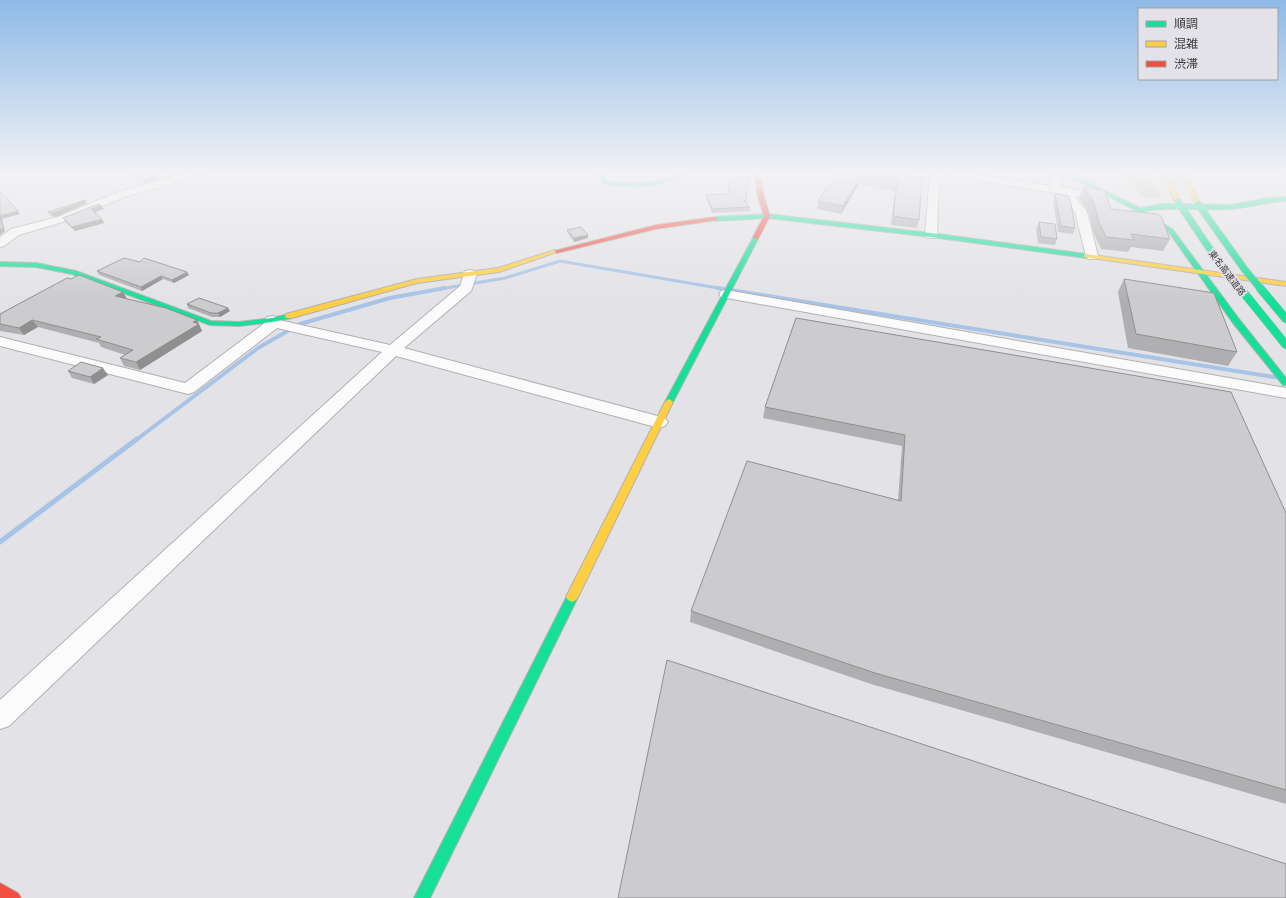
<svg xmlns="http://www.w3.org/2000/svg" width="1286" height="898" font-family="'PT Sans','Noto Sans JP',sans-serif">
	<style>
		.green { fill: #c6caab }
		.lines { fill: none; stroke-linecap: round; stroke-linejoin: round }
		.stream-far2 { stroke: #a7c3e6; stroke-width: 3 }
		.stream-far1 { stroke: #a7c3e6; stroke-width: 4 }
		.stream { stroke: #a7c3e6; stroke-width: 5 }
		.street-casing { stroke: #b1b1b3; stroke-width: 2 }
		.fast-casing { stroke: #b1b1b3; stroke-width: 2 }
		.slow-casing { stroke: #b1b1b3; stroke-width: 2 }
		.jam-casing { stroke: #b1b1b3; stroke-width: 2 }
		.street { fill: #fbfbfb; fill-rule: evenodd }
		.fast { fill: #16e098; fill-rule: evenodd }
		.slow { fill: #ffcf43; fill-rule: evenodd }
		.jam { fill: #f24e42; fill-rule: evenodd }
		.fast-bridge-far1-casing { stroke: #b1b1b3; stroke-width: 8; stroke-linecap: butt }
		.fast-bridge-casing { stroke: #b1b1b3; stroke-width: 9; stroke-linecap: butt }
		.fast-bridge-far1 { stroke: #16e098; stroke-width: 6 }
		.fast-bridge { stroke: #16e098; stroke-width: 8 }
		.wall { fill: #afafb1 }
		.shaded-wall { fill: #8f8f90 }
		.building { fill: #ccccce; stroke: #8f8f90 }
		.labels { text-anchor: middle; stroke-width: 4; stroke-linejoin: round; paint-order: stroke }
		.far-street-label { font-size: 9px; fill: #3c3c3e; stroke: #e2e2e8 }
	</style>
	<rect width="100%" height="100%" fill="#e3e3e7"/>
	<path class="green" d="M 1126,174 L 1150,174 L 1161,198 L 1144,198 L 1134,187 Z"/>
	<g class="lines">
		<path class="stream-far2" d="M 440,289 L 505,278 L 560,261 L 724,289"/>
		<g class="stream-far1">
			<path d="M 718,288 L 1286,379"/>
			<path d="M 136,440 L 258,348 L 300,324 L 390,298 L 445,288"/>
		</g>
		<path class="stream" d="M 0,542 L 137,439"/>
		<g class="street-casing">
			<g id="street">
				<path d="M 181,174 L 200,174 L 199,176 L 124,197 L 66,221 L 19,235 L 4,246 L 0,247 L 0,237 L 11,229 L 58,217 L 116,193 Z"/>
				<path d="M 930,174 L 947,174 L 946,176 L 939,178 L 937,235 L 935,238 L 927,238 L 925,235 Z"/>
				<path d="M 950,174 L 976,174 L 1051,186 L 1049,174 L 1059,174 L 1062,187 L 1108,195 L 1109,197 L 1108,199 L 1104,200 L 1075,196 L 1087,212 L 1098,256 L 1096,259 L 1088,259 L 1086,256 L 1075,212 L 1063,194 L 955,177 Z"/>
				<path d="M 470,270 L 475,271 L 477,274 L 471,291 L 404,348 L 665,418 L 668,422 L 665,426 L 659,428 L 396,356 L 9,726 L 0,729 L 0,700 L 382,352 L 277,328 L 194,392 L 188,394 L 0,346 L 0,337 L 185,383 L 266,322 L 265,320 L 267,317 L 272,316 L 277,317 L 279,320 L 390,345 L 460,286 L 465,271 Z"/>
				<path d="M 726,290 L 1286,388 L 1286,398 L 721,297 L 719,294 L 721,291 Z"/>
			</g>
		</g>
		<g class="fast-casing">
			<g id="fast">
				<path d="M 599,174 L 604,174 L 604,176 L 607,181 L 631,184 L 646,183 L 677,176 L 679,174 L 684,174 L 681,178 C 650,186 635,190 603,183 L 598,176 Z"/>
				<path d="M 1064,174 L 1070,174 L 1140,208 L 1163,204 L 1231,205 L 1269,198 L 1286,197 L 1286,201 C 1267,202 1249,207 1231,209 C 1201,211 1174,206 1144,211 L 1173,230 L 1239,319 L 1286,378 L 1286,385 L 1283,385 L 1233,323 L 1169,232 L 1137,211 Z"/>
				<path d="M 767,214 L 931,233 L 1086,254 L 1089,256 L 1086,258 L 931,237 L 767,218 L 715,221 L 712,219 L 715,217 Z"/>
				<path d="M 754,236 L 759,237 L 673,402 L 672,404 L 666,404 L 665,402 Z"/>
				<path d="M 0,262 L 36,263 L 76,271 L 211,321 L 239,322 L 272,318 L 289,314 L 293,316 L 292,318 L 272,322 L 239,326 L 210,325 L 72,274 L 36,267 L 0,266 Z"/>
				<path d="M 572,592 L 576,594 L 578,597 L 430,898 L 414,898 L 568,594 Z"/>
			</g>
		</g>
		<g class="slow-casing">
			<g id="slow">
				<path d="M 1162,174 L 1167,174 L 1181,202 L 1180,203 L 1175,202 Z"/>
				<path d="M 1179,174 L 1184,174 L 1201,204 L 1200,205 L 1196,205 Z"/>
				<path d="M 555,250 L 560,251 L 499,272 L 417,283 L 292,318 L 286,318 L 285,316 L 286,314 L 417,279 L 498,268 Z"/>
				<path d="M 1086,254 L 1286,282 L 1286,286 L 1084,257 L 1083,256 Z"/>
				<path d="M 669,399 L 673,402 L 578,597 L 576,600 L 572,602 L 568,600 L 566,597 L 665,402 Z"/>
			</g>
		</g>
		<g class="jam-casing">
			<g id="jam">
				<path d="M 754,174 L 760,174 L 764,197 L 770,216 L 759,237 L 756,239 L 753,237 L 764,216 L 758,197 Z"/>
				<path d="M 715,217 L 718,219 L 717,220 L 656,229 L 557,253 L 554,251 L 656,225 Z"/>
				<path d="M 0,883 L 18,893 L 21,898 L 0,898 Z"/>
			</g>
		</g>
		<use href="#street" class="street"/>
		<use href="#fast" class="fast"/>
		<use href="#slow" class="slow"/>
		<use href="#jam" class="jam"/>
		<g class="fast-bridge-far1-casing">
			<g id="fast-bridge-far1">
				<path d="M 1178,202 L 1222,267 L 1240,289"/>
				<path d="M 1198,204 L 1245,270 L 1261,289"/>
			</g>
		</g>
		<g class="fast-bridge-casing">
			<g id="fast-bridge">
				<path d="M 1240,288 L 1286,345"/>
				<path d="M 1260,288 L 1286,319"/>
			</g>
		</g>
		<use href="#fast-bridge-far1" class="fast-bridge-far1"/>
		<use href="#fast-bridge" class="fast-bridge"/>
	</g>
	<g class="wall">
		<path d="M 133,174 L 156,174 L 158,179 L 144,183 Z"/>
		<path d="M 833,174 L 897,174 L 896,181 L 897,181 L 898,175 L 919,220 L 917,228 L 891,225 L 895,191 L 859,184 L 841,214 L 817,209 L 818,201 L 835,178 Z"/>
		<path d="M 749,178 L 746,203 L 750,207 L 750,211 L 712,213 L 706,198 L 706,195 L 728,194 Z"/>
		<path d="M 1083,187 L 1111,209 L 1170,239 L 1163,251 L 1131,247 L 1128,252 L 1101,249 L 1094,234 L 1088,212 L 1079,198 Z"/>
		<path d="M 1055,194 L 1075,228 L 1073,234 L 1058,232 L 1053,200 Z"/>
		<path d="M 87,203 L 58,216 L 54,217 L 50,215 L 48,212 Z"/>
		<path d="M 104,209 L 95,212 L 102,219 L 104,223 L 75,231 L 66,223 L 63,218 Z"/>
		<path d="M 1039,222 L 1057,239 L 1055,245 L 1038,243 L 1036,229 Z"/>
		<path d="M 567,230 L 588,235 L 588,238 L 574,242 L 568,233 Z"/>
		<path d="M 97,271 L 187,272 L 189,275 L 174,283 L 163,279 L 142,291 L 99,275 Z"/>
		<path d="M 1124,279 L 1237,352 L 1228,366 L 1128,348 L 1118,292 Z"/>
		<path d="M 127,299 L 197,320 L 202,331 L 140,370 L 124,366 L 120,358 L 125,355 L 101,347 L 99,343 L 38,327 L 24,335 L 0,331 L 0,314 Z"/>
		<path d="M 187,304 L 230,311 L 220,317 L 212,317 L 188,308 Z"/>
		<path d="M 796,318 L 1286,513 L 1286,804 L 871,684 L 690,622 L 691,611 L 898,500 L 902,446 L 763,418 L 765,407 Z"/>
		<path d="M 68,371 L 108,375 L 94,384 L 72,378 Z"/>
	</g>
	<g class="shaded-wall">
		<path d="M 157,176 L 158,179 L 144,183 L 143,180 Z"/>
		<path d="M 860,177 L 859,184 L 841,214 L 843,206 Z"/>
		<path d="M 85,200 L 87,203 L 58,216 L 54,217 L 52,213 Z"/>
		<path d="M 101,205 L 104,209 L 94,213 L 91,209 Z"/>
		<path d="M 18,211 L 20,214 L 2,219 L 5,231 L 0,235 L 0,216 Z"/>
		<path d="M 102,219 L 104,223 L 75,231 L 72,227 Z"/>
		<path d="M 588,235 L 588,238 L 574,242 L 574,238 Z"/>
		<path d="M 187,272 L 189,275 L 174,283 L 172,280 Z"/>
		<path d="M 161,276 L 163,279 L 142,291 L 141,287 Z"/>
		<path d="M 123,292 L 127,299 L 115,296 Z"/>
		<path d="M 228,308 L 230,311 L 220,317 L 218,313 Z"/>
		<path d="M 32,320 L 38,327 L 24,335 L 19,328 Z"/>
		<path d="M 197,320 L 202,331 L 140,370 L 136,362 Z"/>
		<path d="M 103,368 L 108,375 L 94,384 L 90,377 Z"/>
	</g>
	<g class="building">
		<path d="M 135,174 L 156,174 L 157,176 L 143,180 Z"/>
		<path d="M 837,174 L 897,174 L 896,179 L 894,179 L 898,182 L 898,175 L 922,178 L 919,220 L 893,216 L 897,183 L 860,177 L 843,206 L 818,201 Z"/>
		<path d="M 730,177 L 749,178 L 746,201 L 744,201 L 750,207 L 712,209 L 706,195 L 728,194 Z"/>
		<path d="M 1083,187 L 1104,190 L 1111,209 L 1157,214 L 1161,216 L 1170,239 L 1131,234 L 1134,240 L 1106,237 L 1099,222 L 1093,200 Z"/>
		<path d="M 0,193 L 2,193 L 18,211 L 0,216 Z"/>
		<path d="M 1055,194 L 1068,196 L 1070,198 L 1075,228 L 1061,226 Z"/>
		<path d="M 85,200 L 56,212 L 52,213 L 48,212 Z"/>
		<path d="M 98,204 L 101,205 L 91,209 L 102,219 L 72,227 L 63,218 Z"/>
		<path d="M 0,217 L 3,228 L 0,230 Z"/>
		<path d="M 1039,222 L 1055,224 L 1057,239 L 1041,237 Z"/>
		<path d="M 581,227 L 588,235 L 574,238 L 567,230 Z"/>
		<path d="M 124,258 L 140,262 L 144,258 L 187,272 L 172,280 L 161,276 L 141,287 L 97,271 Z"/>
		<path d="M 79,275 L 123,292 L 115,296 L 166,308 L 197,320 L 193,322 L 199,324 L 136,362 L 120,358 L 133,350 L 96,339 L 101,337 L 32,320 L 19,328 L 0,324 L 0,314 L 67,278 L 71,279 Z"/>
		<path d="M 1124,279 L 1214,293 L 1237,352 L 1136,334 Z"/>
		<path d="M 199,298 L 228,308 L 218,313 L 211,313 L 187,304 Z"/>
		<path d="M 796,318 L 1231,392 L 1286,513 L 1286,790 L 875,673 L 691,611 L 747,461 L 901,501 L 905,435 L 765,407 Z"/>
		<path d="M 81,362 L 103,368 L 90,377 L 68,371 Z"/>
		<path d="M 667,660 L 1286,864 L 1286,898 L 618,898 Z"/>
	</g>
	<linearGradient id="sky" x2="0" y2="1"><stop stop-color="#8ebae7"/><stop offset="0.58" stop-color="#f2f2f4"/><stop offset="1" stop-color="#f2f2f4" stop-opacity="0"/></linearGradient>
	<rect width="1286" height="300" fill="url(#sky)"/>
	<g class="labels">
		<g class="far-street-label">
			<text transform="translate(1227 273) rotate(53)" y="3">東名高速道路</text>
		</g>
	</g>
	<rect x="1138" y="8" width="140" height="72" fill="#e2e2e8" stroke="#a0a0a4"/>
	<rect x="1146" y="21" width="20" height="6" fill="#16e098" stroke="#a0a0a4"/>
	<text x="1174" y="28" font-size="12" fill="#3c3c3e">順調</text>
	<rect x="1146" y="41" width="20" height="6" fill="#ffcf43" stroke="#a0a0a4"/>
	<text x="1174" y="48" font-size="12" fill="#3c3c3e">混雑</text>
	<rect x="1146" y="61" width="20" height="6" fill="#f24e42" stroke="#a0a0a4"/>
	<text x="1174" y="68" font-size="12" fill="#3c3c3e">渋滞</text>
</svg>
